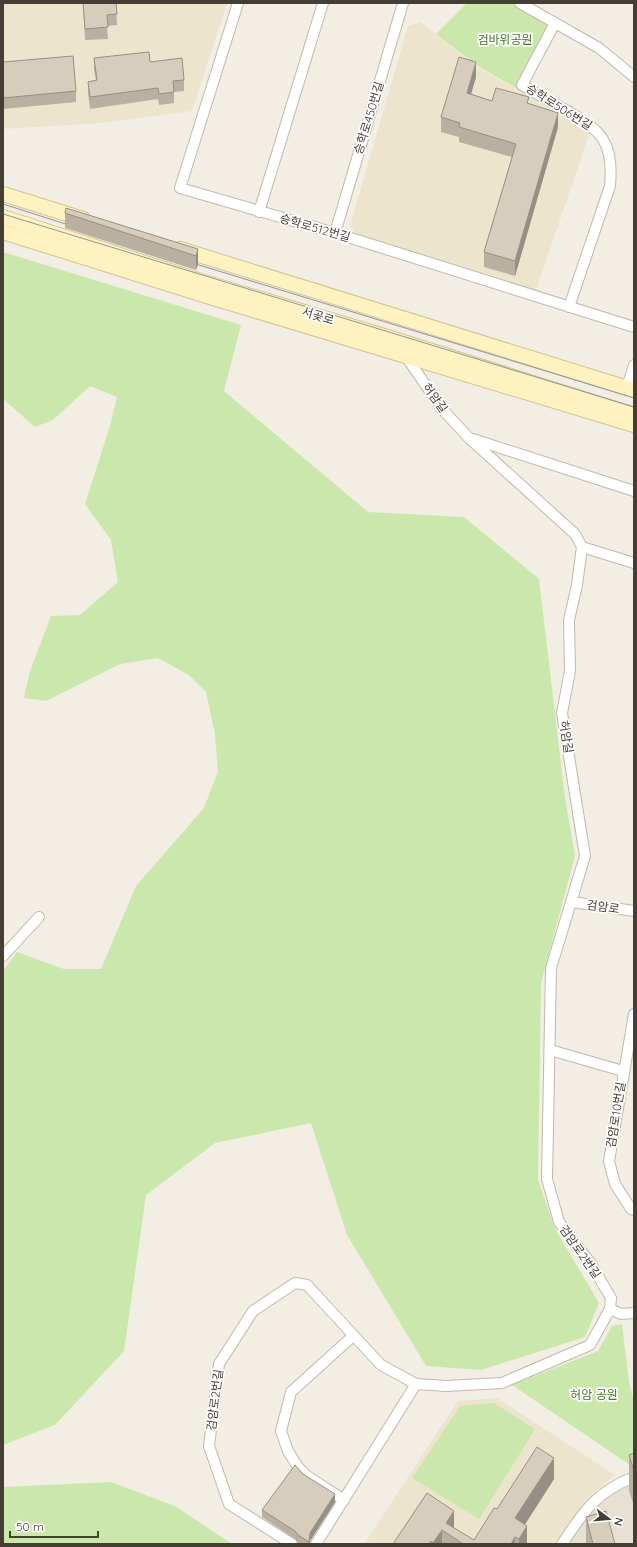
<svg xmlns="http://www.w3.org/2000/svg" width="637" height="1547" font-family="Quicksand,'Noto Sans KR',sans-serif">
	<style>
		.residential { fill: #e6e1d2 }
		.education { fill: #ece4cd }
		.green { fill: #cbe8ac }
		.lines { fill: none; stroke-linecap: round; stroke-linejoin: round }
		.minor-casing { stroke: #c1b9aa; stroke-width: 12 }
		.secondary-casing { stroke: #d4c393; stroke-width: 16 }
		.minor { stroke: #fff; stroke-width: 10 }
		.secondary { stroke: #fff2c1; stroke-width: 14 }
		.tram { stroke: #949494; stroke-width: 1 }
		.wall { fill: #b9b0a2 }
		.shaded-wall { fill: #969084 }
		.building { fill: #d7cdbc; stroke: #969084 }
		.labels { text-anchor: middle; stroke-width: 3.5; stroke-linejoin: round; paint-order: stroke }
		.park-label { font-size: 12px; fill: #437727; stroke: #fff }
		.street-label { font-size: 12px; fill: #453e34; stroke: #fff }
	</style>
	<rect width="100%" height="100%" fill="#f2eee4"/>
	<path class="residential" d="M 634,1484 L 634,1544 L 568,1544 L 589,1512 L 611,1493 Z"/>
	<g class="education">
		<path d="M 3,3 L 227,3 L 192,111 L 101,123 L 3,129 Z"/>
		<path d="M 420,22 L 474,65 L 590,132 L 536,290 L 357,234 L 350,226 L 408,26 Z"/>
		<path d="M 497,1398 L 615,1475 L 586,1499 L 556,1544 L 364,1544 L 458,1401 Z"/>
	</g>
	<g class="green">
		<path d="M 467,3 L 517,3 L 554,24 L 519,90 L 476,65 L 436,34 Z"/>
		<path d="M 3,252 L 241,325 L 224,391 L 368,512 L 464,517 L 539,579 L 565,798 L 575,856 L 541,983 L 538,1179 L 554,1227 L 599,1303 L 585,1337 L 481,1370 L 426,1366 L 347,1235 L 311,1123 L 215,1143 L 146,1195 L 124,1351 L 55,1425 L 3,1445 L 3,971 L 17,952 L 64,969 L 101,969 L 136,886 L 204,808 L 218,771 L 215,734 L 206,692 L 189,675 L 158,658 L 120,664 L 46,701 L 24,698 L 30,671 L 51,616 L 80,615 L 118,582 L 111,540 L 85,504 L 110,426 L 117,397 L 90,386 L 53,420 L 35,427 L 3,399 Z"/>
		<path d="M 622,1324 L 629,1382 L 634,1401 L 633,1467 L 512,1385 L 598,1351 L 612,1326 Z"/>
		<path d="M 494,1403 L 535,1429 L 479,1519 L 412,1478 L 460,1406 Z"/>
		<path d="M 111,1482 L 175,1506 L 232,1544 L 3,1544 L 3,1487 Z"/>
	</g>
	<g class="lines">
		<g class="minor-casing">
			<g id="minor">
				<path d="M 238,3 L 180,188 L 335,233 L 634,327"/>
				<path d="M 520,3 L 599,48 L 634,77"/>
				<path d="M 555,23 L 522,85 C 537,94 551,102 566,110 C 602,131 614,142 610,186 L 569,307"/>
				<path d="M 259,212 L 323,3"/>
				<path d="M 335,233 L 403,3"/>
				<path d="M 627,387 L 634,365"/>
				<path d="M 473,439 L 634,491"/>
				<path d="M 582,547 L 634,563"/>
				<path d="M 572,902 L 634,911"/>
				<path d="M 3,956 L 39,917"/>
				<path d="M 634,1014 L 609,1161 L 615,1184 L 631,1209 L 634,1210"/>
				<path d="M 550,1050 L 623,1071"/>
				<path d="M 610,1309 L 621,1314 L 634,1313"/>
				<path d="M 344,1500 L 307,1476 L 298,1467 L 288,1451 L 281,1431 L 291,1392 L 353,1336"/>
				<path d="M 292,1544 L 229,1504 L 209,1446 L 219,1364 L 253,1311 L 295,1283 L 307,1285 L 381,1365 L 416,1384 L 446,1386 L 502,1383 L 590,1345 L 610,1309 L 611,1298 L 591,1264 L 559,1222 L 547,1179 L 551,968 L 585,856 L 562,713 L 570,671 L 569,620 L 577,585 L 582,547 L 575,534 L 469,438 L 442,409 L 405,355"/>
				<path d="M 316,1544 L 416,1384"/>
				<path d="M 562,1544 C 584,1511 596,1492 634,1477"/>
			</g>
		</g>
		<g class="secondary-casing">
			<g id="secondary">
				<path d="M 3,194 L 83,219"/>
				<path d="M 3,217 L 201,281 L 394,339 L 634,415"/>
				<path d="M 3,232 L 210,297 L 634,425"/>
				<path d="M 180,249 L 634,390"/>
			</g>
		</g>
		<use href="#minor" class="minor"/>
		<use href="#secondary" class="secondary"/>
		<g class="tram">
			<path d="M 3,204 L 75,227"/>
			<path d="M 3,214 L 634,407"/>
			<path d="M 186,261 L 634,398"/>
		</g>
	</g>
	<g class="wall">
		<path d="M 83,3 L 116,3 L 117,25 L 107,26 L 108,39 L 85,40 Z"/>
		<path d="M 94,58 L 150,62 L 184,80 L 184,91 L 174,92 L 174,103 L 159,105 L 158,99 L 90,109 L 88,93 L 88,82 L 96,80 L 94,70 Z"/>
		<path d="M 3,62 L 76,91 L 76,102 L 3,109 Z"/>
		<path d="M 476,77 L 471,94 L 492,101 L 529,104 L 558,127 L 515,276 L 484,267 L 484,252 L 512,157 L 459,142 L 459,137 L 441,132 L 441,117 Z"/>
		<path d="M 65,213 L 198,249 L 198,264 L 196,270 L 65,228 Z"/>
		<path d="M 634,1453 L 634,1507 L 629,1490 L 629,1455 Z"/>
		<path d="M 303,1474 L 335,1502 L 310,1541 L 310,1544 L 300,1544 L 298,1543 L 295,1539 L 262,1517 L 262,1510 Z"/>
		<path d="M 554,1479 L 525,1524 L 527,1544 L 393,1544 L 427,1493 L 454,1528 L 474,1540 L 497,1509 Z"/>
		<path d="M 586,1517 L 615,1544 L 586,1544 Z"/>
	</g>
	<g class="shaded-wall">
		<path d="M 476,62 L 476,77 L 467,108 L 467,93 Z"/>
		<path d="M 558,113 L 558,127 L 515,276 L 515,261 Z"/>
		<path d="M 198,249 L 198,264 L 196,270 L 196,256 Z"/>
		<path d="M 554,1458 L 554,1479 L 517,1537 L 515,1518 Z"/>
		<path d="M 335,1494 L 335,1502 L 310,1541 L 310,1544 L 309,1544 L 310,1533 Z"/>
		<path d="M 454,1511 L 454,1532 L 446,1523 Z"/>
		<path d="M 527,1526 L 527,1544 L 519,1544 L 519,1539 Z"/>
		<path d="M 442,1530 L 442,1544 L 433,1544 L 433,1543 Z"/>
		<path d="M 515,1537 L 515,1544 L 511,1544 Z"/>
	</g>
	<g class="building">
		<path d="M 83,3 L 116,3 L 117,14 L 107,15 L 108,27 L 85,29 Z"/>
		<path d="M 149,52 L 150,62 L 182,58 L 184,80 L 173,81 L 174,92 L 159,94 L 158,88 L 90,97 L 88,82 L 97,80 L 94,58 Z"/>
		<path d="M 73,56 L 76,91 L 3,98 L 3,62 Z"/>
		<path d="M 459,57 L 476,62 L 467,93 L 492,101 L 496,88 L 529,97 L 527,103 L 558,113 L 515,261 L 484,252 L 516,144 L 459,127 L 460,123 L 441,117 Z"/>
		<path d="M 66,208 L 198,249 L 196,256 L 65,213 Z"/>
		<path d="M 537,1447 L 554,1458 L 515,1518 L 527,1526 L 519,1539 L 515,1537 L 511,1544 L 463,1544 L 442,1530 L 433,1543 L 431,1541 L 429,1544 L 393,1544 L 427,1493 L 454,1511 L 446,1523 L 474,1540 L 494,1508 L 497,1509 Z"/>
		<path d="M 634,1453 L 634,1471 L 629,1455 Z"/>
		<path d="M 295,1465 L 303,1474 L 335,1494 L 310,1533 L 309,1542 L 298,1535 L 295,1531 L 262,1510 Z"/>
		<path d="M 606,1511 L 615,1544 L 593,1544 L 586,1517 Z"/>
	</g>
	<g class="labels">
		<g class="park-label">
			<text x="505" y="44">검바위공원</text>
			<text x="594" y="1399">허암 공원</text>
		</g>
		<g class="street-label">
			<text transform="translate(559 107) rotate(32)" y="4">승학로506번길</text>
			<text transform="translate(369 118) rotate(-73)" y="4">승학로450번길</text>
			<text transform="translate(315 228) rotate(16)" y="4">승학로512번길</text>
			<text transform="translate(318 316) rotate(17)" y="4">서곶로</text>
			<text transform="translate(435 398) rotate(54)" y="4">허암길</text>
			<text transform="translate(566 737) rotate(81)" y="4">허암길</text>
			<text transform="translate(603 907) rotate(8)" y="4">검암로</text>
			<text transform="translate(616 1115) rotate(-81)" y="4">검암로10번길</text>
			<text transform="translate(580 1252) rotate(55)" y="4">검암로2번길</text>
			<text transform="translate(215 1400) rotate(-83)" y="4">검암로2번길</text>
		</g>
	</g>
	<rect width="637" height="1547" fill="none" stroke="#453e34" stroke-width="8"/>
	<g transform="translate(609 1519) rotate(106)" stroke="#ffffff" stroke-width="3" paint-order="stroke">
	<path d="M0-3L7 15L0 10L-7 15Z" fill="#453e34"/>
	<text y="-6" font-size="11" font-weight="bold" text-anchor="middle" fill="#453e34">N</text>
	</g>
	<path d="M10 1531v6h88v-6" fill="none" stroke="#453e34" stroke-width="2"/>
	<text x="16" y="1531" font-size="12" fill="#453e34" stroke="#ffffff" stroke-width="3" paint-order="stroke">50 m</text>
</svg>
